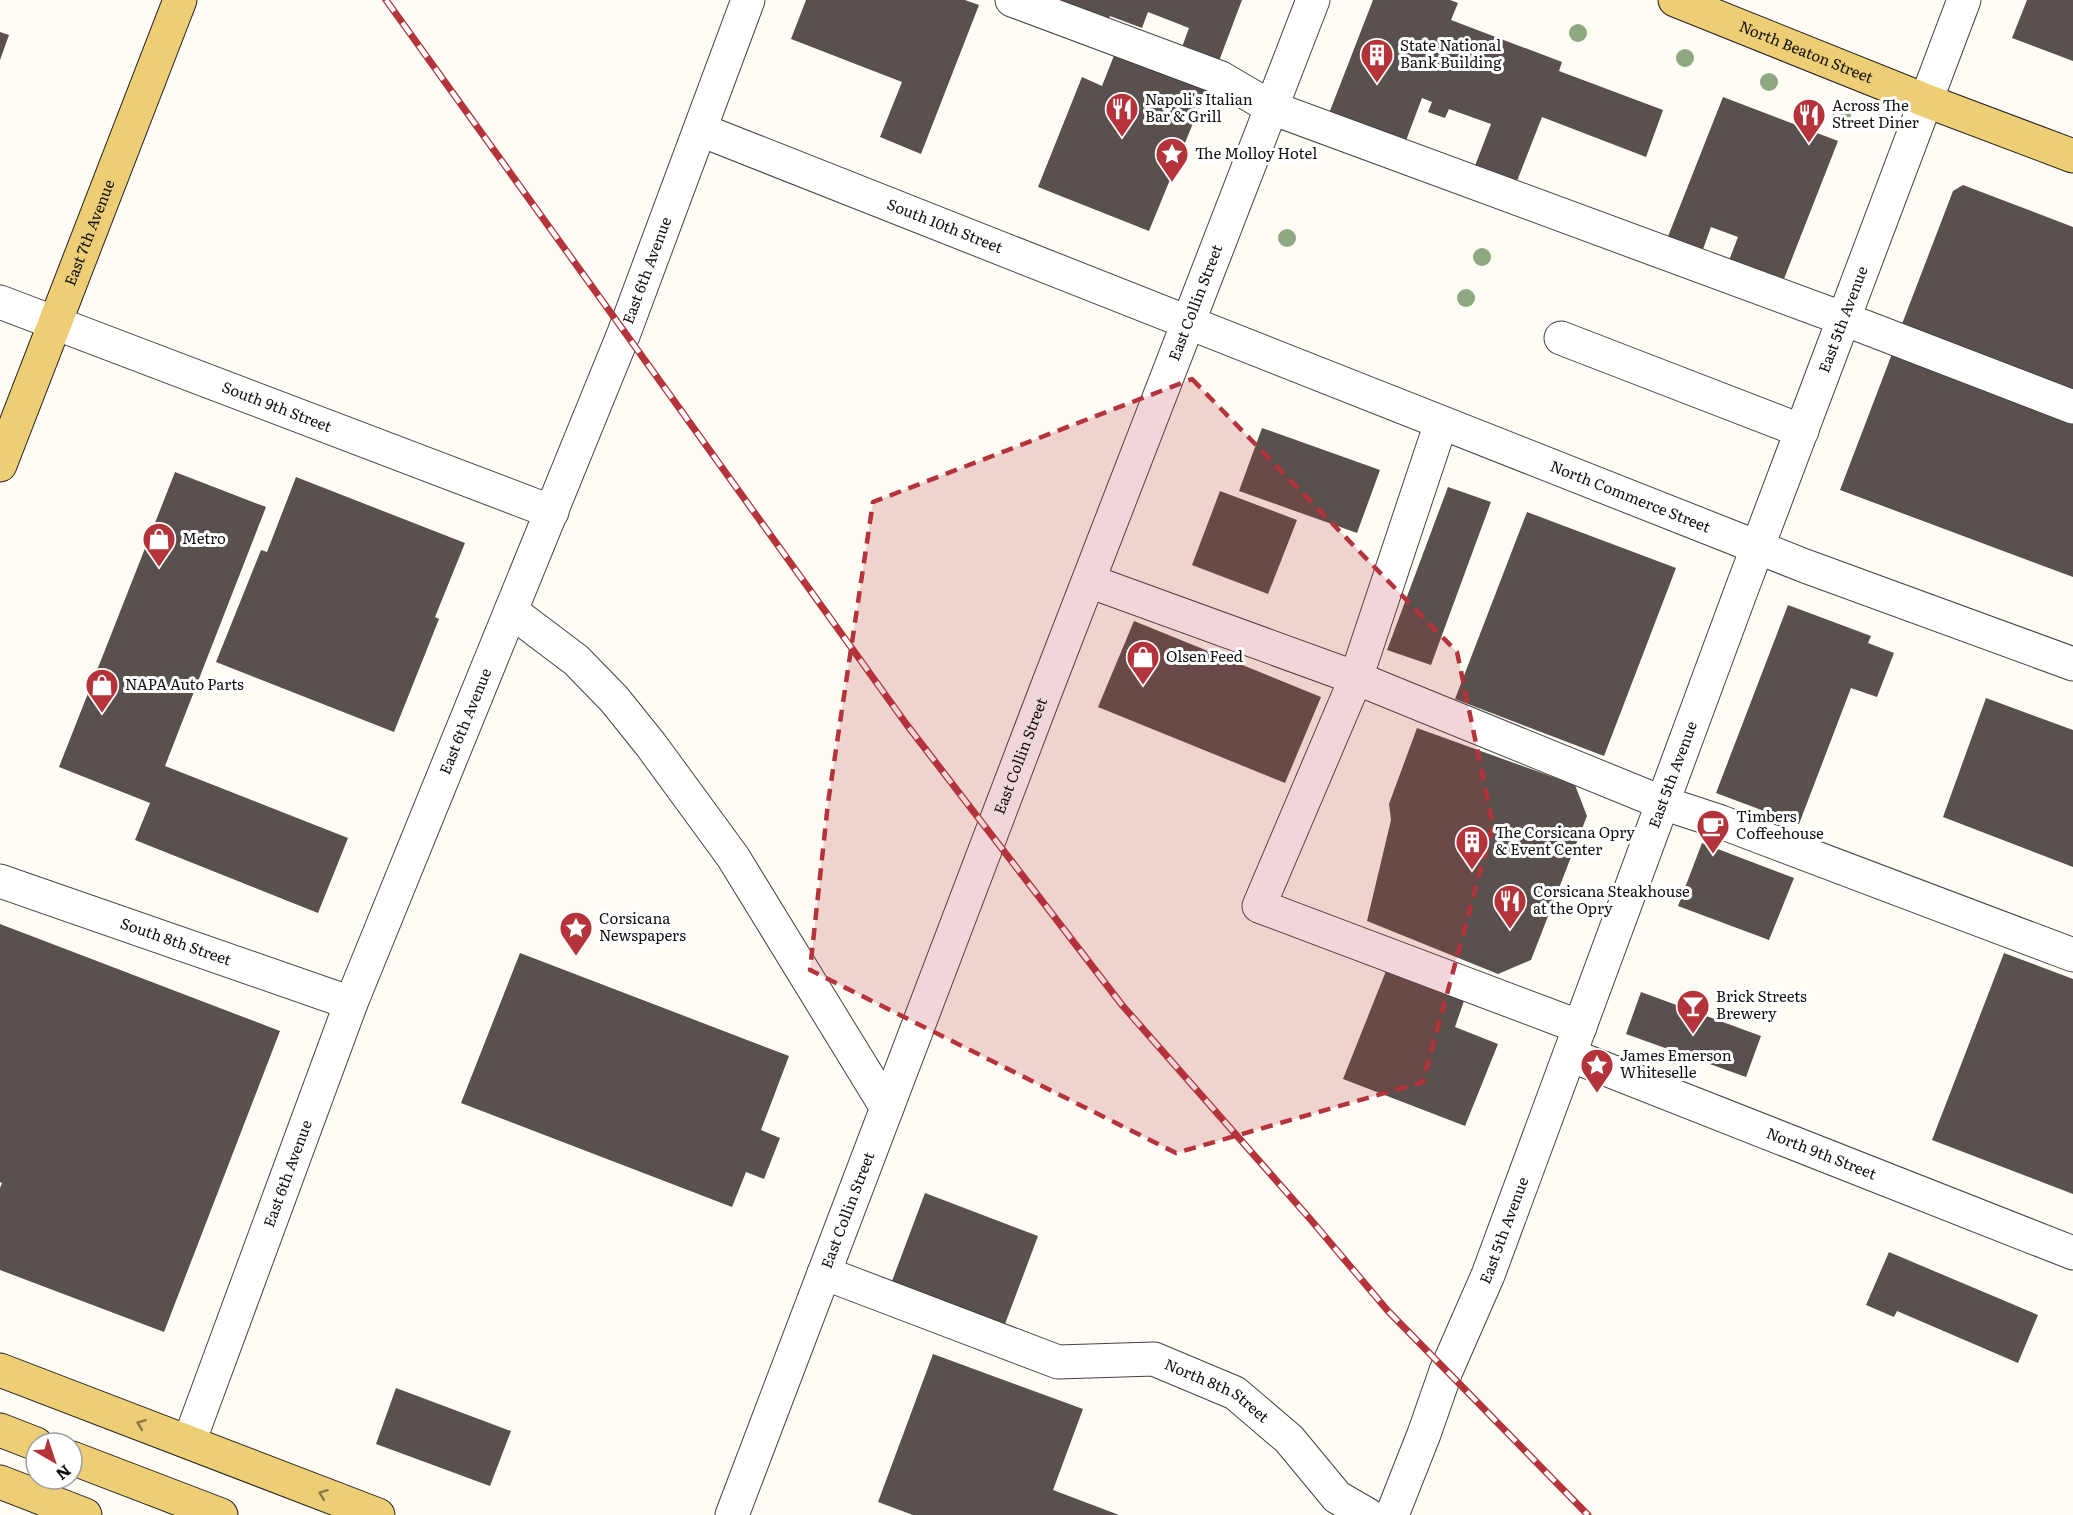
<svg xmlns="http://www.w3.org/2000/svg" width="2073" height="1515" font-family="Literata,serif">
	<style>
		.building { fill: #58514d }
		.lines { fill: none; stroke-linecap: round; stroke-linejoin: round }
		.minor-casing { stroke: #434343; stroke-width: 35 }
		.major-casing { stroke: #212121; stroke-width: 35 }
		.minor { stroke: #fff; stroke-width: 33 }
		.major { stroke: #edce75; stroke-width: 33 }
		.rail-casing { stroke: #b5333b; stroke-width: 7 }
		.rail { stroke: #fff; stroke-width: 4.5; stroke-dasharray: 14; stroke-linecap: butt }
		.tree { fill: #8ea882 }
		.oneway { stroke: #8a7848 }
		.marked { fill: #b5333b; fill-opacity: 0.2; stroke: #b5333b; stroke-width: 4.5; stroke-dasharray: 12 8; stroke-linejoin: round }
		.labels { text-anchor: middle; stroke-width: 6; stroke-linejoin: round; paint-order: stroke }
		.poi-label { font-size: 15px; fill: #101010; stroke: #fff; text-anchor: start }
		.street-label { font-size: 15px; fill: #101010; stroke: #fff }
	</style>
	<rect width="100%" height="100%" fill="#fefcf4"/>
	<g class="building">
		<path d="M 806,0 L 965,0 L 979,5 L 921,154 L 880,137 L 902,82 L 791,39 Z"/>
		<path d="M 1050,0 L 1242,0 L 1219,61 L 1182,47 L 1189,28 L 1148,12 L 1142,28 L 1110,16 L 1107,22 Z"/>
		<path d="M 1373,0 L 1450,0 L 1458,3 L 1451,20 L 1562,62 L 1559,71 L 1663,110 L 1646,157 L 1542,117 L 1515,186 L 1473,171 L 1491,124 L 1449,109 L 1445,118 L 1428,112 L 1432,102 L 1422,98 L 1404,146 L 1328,116 Z"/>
		<path d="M 2027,0 L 2073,0 L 2073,61 L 2012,38 Z"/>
		<path d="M 0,32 L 9,35 L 0,60 Z"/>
		<path d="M 1115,53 L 1207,89 L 1149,231 L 1038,187 L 1082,77 L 1102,86 Z"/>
		<path d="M 1723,97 L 1838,141 L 1782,284 L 1728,263 L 1738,237 L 1711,227 L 1702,252 L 1667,239 Z"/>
		<path d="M 1963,185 L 2073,227 L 2073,389 L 1902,324 L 1953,191 Z"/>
		<path d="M 1895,346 L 2073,413 L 2073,577 L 1840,490 Z"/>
		<path d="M 1262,428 L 1380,470 L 1357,533 L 1239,491 Z"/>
		<path d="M 175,472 L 266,507 L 165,766 L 348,838 L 318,913 L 135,840 L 150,803 L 59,767 Z"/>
		<path d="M 296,477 L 465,543 L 435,617 L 439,619 L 394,732 L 216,662 L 261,550 L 267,552 Z"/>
		<path d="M 1448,487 L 1491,502 L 1431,665 L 1387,650 Z"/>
		<path d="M 1220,491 L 1297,520 L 1268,594 L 1192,565 Z"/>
		<path d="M 1527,512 L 1676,568 L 1604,756 L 1455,699 Z"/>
		<path d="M 1788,605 L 1871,636 L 1868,643 L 1894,653 L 1877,697 L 1851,688 L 1799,824 L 1716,793 Z"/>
		<path d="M 1134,621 L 1321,697 L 1285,783 L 1098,707 Z"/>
		<path d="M 1986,698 L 2073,730 L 2073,867 L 1943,817 Z"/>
		<path d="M 1417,728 L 1575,785 L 1587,816 L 1531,960 L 1498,974 L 1367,921 L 1391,820 L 1389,804 Z"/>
		<path d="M 1702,843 L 1794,878 L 1769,940 L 1678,906 Z"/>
		<path d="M 0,924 L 280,1031 L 164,1332 L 0,1270 L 0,1188 L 2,1183 L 0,1182 Z"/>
		<path d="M 520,953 L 789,1056 L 761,1130 L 780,1138 L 764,1179 L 746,1172 L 732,1207 L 461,1103 Z"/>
		<path d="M 2004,953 L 2073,979 L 2073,1194 L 1932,1140 Z"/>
		<path d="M 1386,971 L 1464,1001 L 1455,1027 L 1498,1044 L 1465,1126 L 1343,1079 Z"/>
		<path d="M 1641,992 L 1761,1036 L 1746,1077 L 1626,1034 Z"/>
		<path d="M 925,1193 L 1038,1236 L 1005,1324 L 892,1281 Z"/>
		<path d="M 1889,1252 L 2038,1315 L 2018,1363 L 1897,1311 L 1894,1317 L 1866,1305 Z"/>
		<path d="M 933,1354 L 1083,1409 L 1053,1490 L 1119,1515 L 913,1515 L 878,1502 Z"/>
		<path d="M 396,1388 L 511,1431 L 490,1486 L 376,1444 Z"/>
	</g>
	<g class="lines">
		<g class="minor-casing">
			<g id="minor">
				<path d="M 1012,0 L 1221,78 L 1272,108 L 1844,319 L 2073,407"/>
				<path id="s1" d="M 701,130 L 1805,566 L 2073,664"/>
				<path id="s2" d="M 0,302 L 552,512"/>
				<path d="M 1561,338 L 1802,431"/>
				<path d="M 1441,423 L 1356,678 L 1259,906 L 1580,1027"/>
				<path d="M 1089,581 L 1356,678 L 1663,803 L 1721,822 L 2073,955"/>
				<path d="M 511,611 L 576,660 L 614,699 L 651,745 L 733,857 L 887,1108"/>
				<path id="s3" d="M 0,881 L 351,1003"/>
				<path id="s4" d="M 1570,1055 L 2073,1253"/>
				<path id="s5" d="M 824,1273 L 1058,1362 L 1154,1359 L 1235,1393 L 1289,1439 L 1337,1497 L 1368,1515"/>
				<path id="s6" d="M 189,1442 L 351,1003 L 624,333 L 748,0"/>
				<path id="s7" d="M 732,1515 L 1046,690 L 1313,0"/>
				<path id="s8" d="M 1392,1515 L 1424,1434 L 1446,1371 L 1488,1275 L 1741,591 L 1964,0"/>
			</g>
		</g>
		<g class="major-casing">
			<g id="major">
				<path id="s9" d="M 1675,0 L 1927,101 L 2073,156"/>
				<path id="s10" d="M 0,465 L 180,0"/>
				<path d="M 0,1370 L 378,1515"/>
				<path d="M 0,1430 L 36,1444"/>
				<path d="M 72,1458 L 221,1515"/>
				<path d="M 0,1482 L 85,1515"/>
			</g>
		</g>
		<use href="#minor" class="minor"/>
		<use href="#major" class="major"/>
		<g class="rail-casing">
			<path id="rail" d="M 386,0 L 907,725 L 1122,1005 L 1311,1220 L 1388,1311 L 1588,1515"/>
		</g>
		<use href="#rail" class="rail"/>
	</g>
	<g class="tree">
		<circle cx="1578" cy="33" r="9"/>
		<circle cx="1685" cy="58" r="9"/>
		<circle cx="1769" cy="82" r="9"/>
		<circle cx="1842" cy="115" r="9"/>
		<circle cx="1287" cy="238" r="9"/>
		<circle cx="1482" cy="257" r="9"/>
		<circle cx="1466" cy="298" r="9"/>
	</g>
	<defs><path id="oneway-chevron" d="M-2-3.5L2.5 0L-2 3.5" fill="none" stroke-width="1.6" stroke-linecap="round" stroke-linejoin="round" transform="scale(1.5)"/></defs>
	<g class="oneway">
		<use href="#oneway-chevron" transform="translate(141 1424) rotate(-159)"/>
		<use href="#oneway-chevron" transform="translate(323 1494) rotate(-159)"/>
	</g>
	<path class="marked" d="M 1192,379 L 1457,652 L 1493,825 L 1423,1082 L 1176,1153 L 810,970 L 828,803 L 873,502 Z"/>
	<defs>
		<g id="building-pin" transform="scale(1.725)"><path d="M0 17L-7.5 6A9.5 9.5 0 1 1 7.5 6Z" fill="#b5333b" stroke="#fff"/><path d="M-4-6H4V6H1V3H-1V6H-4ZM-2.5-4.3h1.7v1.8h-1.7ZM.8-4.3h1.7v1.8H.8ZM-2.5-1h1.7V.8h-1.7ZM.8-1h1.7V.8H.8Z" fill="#fff"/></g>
		<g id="restaurant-pin" transform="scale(1.725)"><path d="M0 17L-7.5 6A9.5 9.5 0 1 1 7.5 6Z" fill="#b5333b" stroke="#fff"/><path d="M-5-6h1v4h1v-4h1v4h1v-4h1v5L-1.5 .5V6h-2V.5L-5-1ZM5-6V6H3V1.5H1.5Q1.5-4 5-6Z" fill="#fff"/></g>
		<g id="sight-pin" transform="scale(1.725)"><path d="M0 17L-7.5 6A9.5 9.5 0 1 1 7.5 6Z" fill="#b5333b" stroke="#fff"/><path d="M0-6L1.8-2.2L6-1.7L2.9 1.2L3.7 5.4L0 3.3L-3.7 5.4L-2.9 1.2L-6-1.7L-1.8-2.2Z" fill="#fff"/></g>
		<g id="shop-pin" transform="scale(1.725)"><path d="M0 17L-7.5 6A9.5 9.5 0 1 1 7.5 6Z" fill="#b5333b" stroke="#fff"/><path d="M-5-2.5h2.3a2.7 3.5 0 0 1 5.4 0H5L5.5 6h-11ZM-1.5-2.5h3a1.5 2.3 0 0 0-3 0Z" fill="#fff"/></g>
		<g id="cafe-pin" transform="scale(1.725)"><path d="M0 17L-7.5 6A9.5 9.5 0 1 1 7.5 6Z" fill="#b5333b" stroke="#fff"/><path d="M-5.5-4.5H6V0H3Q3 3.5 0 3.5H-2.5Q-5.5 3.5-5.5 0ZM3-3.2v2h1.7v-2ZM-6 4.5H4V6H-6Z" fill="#fff"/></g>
		<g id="bar-pin" transform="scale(1.725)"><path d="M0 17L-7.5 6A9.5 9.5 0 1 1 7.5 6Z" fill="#b5333b" stroke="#fff"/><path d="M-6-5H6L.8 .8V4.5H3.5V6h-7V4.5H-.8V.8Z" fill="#fff"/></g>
	</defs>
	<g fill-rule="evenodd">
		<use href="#building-pin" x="1377" y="55"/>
		<use href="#restaurant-pin" x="1122" y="109"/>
		<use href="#restaurant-pin" x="1809" y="115"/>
		<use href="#sight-pin" x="1172" y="154"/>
		<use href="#shop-pin" x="159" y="539"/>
		<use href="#shop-pin" x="1143" y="657"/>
		<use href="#shop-pin" x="102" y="685"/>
		<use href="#cafe-pin" x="1713" y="826"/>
		<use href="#building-pin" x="1472" y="842"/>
		<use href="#restaurant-pin" x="1510" y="901"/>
		<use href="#sight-pin" x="576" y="928"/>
		<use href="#bar-pin" x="1693" y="1006"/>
		<use href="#sight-pin" x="1597" y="1065"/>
	</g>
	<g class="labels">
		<g class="poi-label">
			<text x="1400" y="51">State National<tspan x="1400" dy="17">Bank Building</tspan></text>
			<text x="1145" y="105">Napoli's Italian<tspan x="1145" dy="17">Bar &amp; Grill</tspan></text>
			<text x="1832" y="111">Across The<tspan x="1832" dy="17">Street Diner</tspan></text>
			<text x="1195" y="159">The Molloy Hotel</text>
			<text x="182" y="544">Metro</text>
			<text x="1166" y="662">Olsen Feed</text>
			<text x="125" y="690">NAPA Auto Parts</text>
			<text x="1736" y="822">Timbers<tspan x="1736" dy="17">Coffeehouse</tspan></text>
			<text x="1495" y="838">The Corsicana Opry<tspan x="1495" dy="17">&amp; Event Center</tspan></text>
			<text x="1533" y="897">Corsicana Steakhouse<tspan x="1533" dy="17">at the Opry</tspan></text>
			<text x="599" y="924">Corsicana<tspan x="599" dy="17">Newspapers</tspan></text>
			<text x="1716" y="1002">Brick Streets<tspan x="1716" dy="17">Brewery</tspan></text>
			<text x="1620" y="1061">James Emerson<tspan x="1620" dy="17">Whiteselle</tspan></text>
		</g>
		<g class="street-label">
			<text dy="5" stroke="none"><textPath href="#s9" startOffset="141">North Beaton Street</textPath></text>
			<text dy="5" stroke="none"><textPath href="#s1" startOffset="262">South 10th Street</textPath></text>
			<text dy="5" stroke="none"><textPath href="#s10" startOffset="249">East 7th Avenue</textPath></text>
			<text dy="5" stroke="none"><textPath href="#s6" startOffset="1258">East 6th Avenue</textPath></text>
			<text dy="5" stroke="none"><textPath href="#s7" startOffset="1298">East Collin Street</textPath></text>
			<text dy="5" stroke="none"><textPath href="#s8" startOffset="1278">East 5th Avenue</textPath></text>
			<text dy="5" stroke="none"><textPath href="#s2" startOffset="296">South 9th Street</textPath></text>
			<text dy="5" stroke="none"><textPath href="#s1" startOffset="999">North Commerce Street</textPath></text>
			<text dy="5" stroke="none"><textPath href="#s6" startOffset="772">East 6th Avenue</textPath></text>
			<text dy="5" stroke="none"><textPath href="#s7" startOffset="812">East Collin Street</textPath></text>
			<text dy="5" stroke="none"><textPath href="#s8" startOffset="792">East 5th Avenue</textPath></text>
			<text dy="5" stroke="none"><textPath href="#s3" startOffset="186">South 8th Street</textPath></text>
			<text dy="5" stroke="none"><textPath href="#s4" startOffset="270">North 9th Street</textPath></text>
			<text dy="5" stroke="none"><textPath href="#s6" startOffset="286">East 6th Avenue</textPath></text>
			<text dy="5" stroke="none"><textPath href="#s7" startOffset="326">East Collin Street</textPath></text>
			<text dy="5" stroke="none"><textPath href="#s8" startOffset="306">East 5th Avenue</textPath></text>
			<text dy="5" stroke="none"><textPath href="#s5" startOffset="417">North 8th Street</textPath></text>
		</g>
	</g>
	<g transform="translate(54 1461) rotate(141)"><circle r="28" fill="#ffffff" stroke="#9f9f9f" stroke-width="1.5"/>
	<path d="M0-4.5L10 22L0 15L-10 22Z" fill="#b5333b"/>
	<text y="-9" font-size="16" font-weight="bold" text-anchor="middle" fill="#101010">N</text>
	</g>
</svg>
